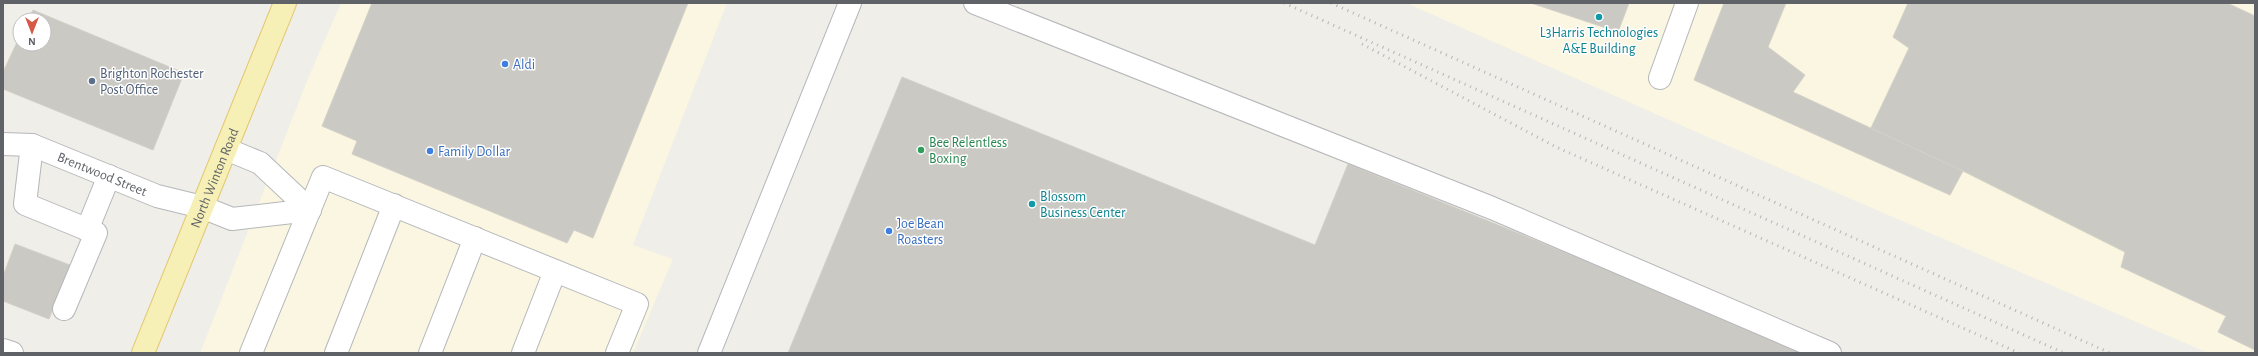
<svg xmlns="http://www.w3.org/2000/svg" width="2258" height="356" font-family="'Alegreya Sans',sans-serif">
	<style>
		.commercial { fill: #faf6e1 }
		.building { fill: #cbc9c4; stroke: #d3d0c7 }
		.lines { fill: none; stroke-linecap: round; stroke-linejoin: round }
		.minor-casing { stroke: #b5b7ba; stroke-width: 24 }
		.major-casing { stroke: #e2c76e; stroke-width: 24 }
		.minor { stroke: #fff; stroke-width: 22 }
		.major { stroke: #f6efb6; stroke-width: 22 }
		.rail { stroke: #b5b6b6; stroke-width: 3; stroke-dasharray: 1 5; stroke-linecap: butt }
		.culture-dot { fill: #0f9aa8; stroke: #fff; stroke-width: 1.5 }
		.shop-dot { fill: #3f7fe0; stroke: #fff; stroke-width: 1.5 }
		.service-dot { fill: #5c6f8a; stroke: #fff; stroke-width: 1.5 }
		.leisure-dot { fill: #2e9e5b; stroke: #fff; stroke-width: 1.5 }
		.labels { text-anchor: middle; stroke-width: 3; stroke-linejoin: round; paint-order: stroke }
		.culture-label { font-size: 14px; fill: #0d838f; stroke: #fff }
		.shop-label { font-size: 14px; fill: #366cbe; stroke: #fff; text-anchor: start }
		.service-label { font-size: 14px; fill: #4e5e75; stroke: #fff; text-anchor: start }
		.leisure-label { font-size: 14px; fill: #27864d; stroke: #fff; text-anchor: start }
		.street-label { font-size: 14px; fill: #5f6266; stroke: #fff }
	</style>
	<rect width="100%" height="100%" fill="#efeee8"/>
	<g class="commercial">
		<path d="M 341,3 L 727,3 L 633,245 L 673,259 L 633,353 L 200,353 L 309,76 Z"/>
		<path d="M 1406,3 L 2255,3 L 2255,353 L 2208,353 L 1703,135 Z"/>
	</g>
	<g class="building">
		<path d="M 372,3 L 688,3 L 593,238 L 574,230 L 567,243 L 352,154 L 357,141 L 322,126 Z"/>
		<path d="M 1531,3 L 1629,3 L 1618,32 Z"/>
		<path d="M 1724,3 L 1786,3 L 1768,47 L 1805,75 L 1793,92 L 1963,171 L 1950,195 L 1694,80 Z"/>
		<path d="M 1908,3 L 2227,3 L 2255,16 L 2255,350 L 2218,332 L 2226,316 L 2121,267 L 2125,252 L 1963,171 L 1871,128 L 1909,48 L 1893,37 Z"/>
		<path d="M 33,10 L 184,73 L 153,150 L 3,89 L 3,72 L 20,36 L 20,44 L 44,44 L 44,20 L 28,20 Z"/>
		<path d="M 902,77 L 1315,245 L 1348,164 L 1813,353 L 788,353 Z"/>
		<path d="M 15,244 L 70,265 L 49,319 L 3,301 L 3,276 Z"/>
	</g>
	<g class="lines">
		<g class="minor-casing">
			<g id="minor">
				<path d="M 975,3 L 1492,208 L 1830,353"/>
				<path d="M 1660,78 L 1687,3"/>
				<path id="s1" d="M 3,144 L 32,145 L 157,196 L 202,207 L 232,219 L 310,210"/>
				<path d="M 32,145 L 25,204 L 96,233 L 64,309"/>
				<path d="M 226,149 L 260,163 L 310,210"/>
				<path d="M 87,230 L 109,176"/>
				<path d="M 3,350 L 12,353"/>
				<path d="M 251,353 L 323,177 L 637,304 L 617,353"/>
				<path d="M 336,353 L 394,205"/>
				<path d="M 430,353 L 475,238"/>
				<path d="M 523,353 L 555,271"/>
				<path d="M 709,353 L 850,3"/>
			</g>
		</g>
		<g class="major-casing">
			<g id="major">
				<path id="s2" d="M 143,353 L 285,3"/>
			</g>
		</g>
		<use href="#minor" class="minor"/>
		<use href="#major" class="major"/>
		<g class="rail">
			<path d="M 1284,3 L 2064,353"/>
			<path d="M 1331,3 L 2110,353"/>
			<path d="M 1362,44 L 1556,147 L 2019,353"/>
		</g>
	</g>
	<g class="culture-dot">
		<circle cx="1599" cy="17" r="4"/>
		<circle cx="1032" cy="204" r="4"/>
	</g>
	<g class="shop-dot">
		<circle cx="505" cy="64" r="4"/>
		<circle cx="430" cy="151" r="4"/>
		<circle cx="889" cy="231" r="4"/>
	</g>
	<circle class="service-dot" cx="92" cy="81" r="4"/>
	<circle class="leisure-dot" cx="921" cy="150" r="4"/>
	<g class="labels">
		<g class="culture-label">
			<text x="1599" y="37">L3Harris Technologies<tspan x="1599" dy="16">A&amp;E Building</tspan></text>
			<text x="1040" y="201" text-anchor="start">Blossom<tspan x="1040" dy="16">Business Center</tspan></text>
		</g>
		<g class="shop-label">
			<text x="513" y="69">Aldi</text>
			<text x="438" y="156">Family Dollar</text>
			<text x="897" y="228">Joe Bean<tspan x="897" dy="16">Roasters</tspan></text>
		</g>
		<g class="service-label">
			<text x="100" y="78">Brighton Rochester<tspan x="100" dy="16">Post Office</tspan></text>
		</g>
		<g class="leisure-label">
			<text x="929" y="147">Bee Relentless<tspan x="929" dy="16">Boxing</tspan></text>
		</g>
		<g class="street-label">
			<text dy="5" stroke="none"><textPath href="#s1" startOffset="105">Brentwood Street</textPath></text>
			<text dy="5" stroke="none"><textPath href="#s2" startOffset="189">North Winton Road</textPath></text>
		</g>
	</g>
	<rect width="2258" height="356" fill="none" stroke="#5f6266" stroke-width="8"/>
	<g transform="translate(32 32) rotate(180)"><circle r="19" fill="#ffffff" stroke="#bfc0c2"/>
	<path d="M0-3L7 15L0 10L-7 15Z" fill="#d65947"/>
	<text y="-6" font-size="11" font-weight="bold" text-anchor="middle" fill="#5f6266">N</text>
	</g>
</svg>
